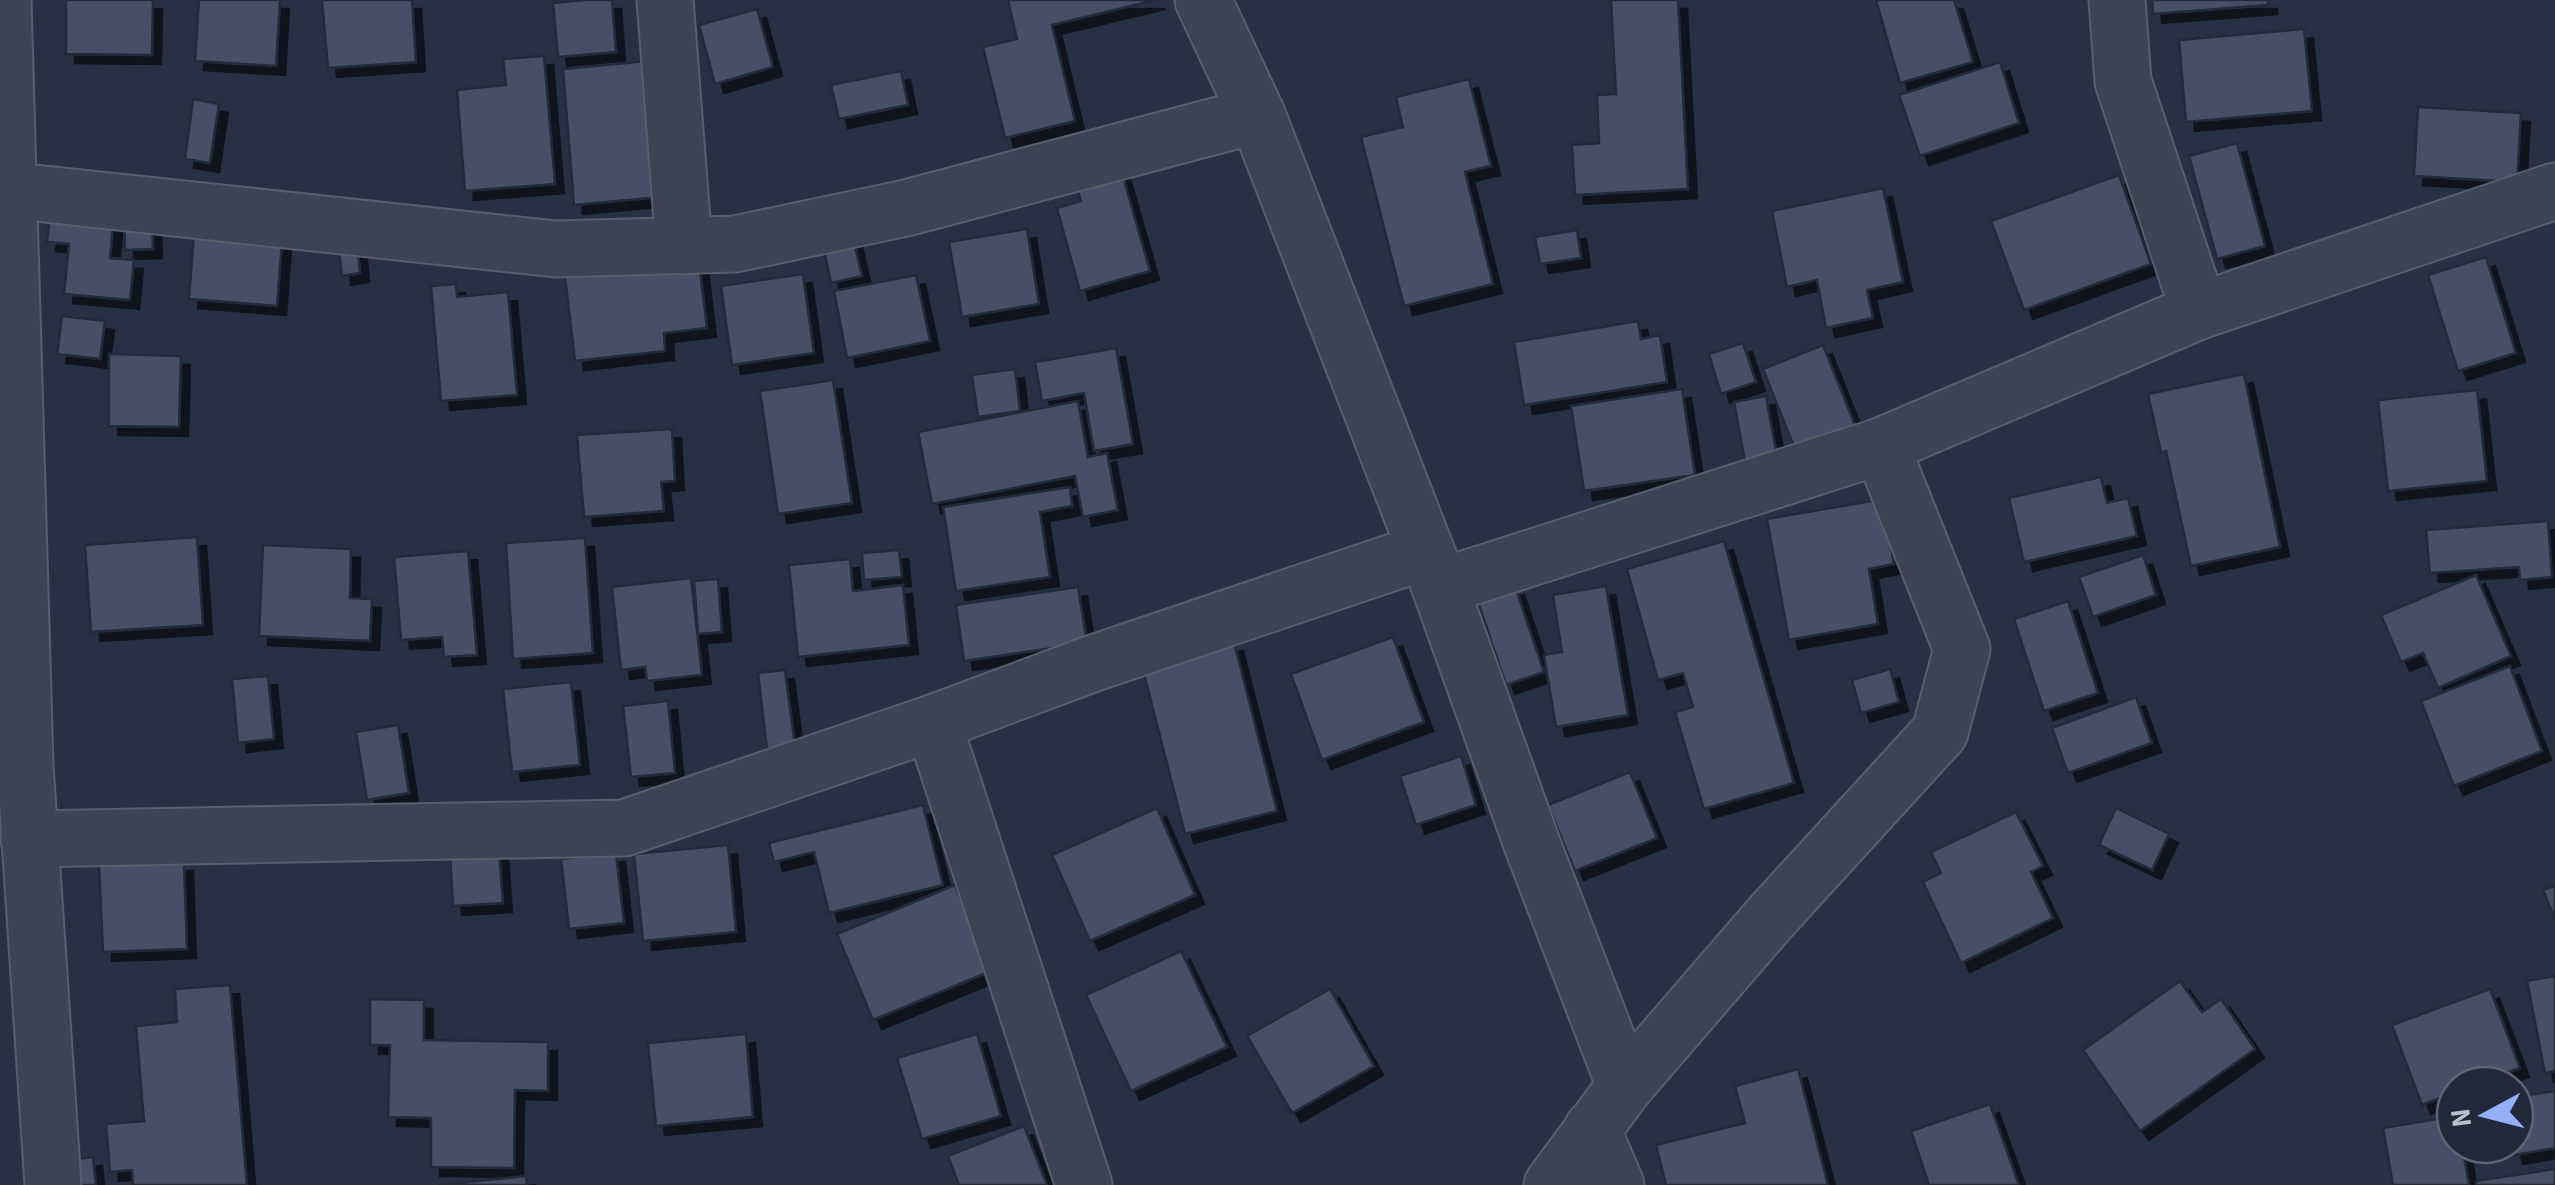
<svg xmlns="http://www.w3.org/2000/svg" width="2555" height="1185" font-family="'Source Sans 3',sans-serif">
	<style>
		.building { fill: #475066; stroke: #222a3b; stroke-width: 2.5; filter: url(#shadow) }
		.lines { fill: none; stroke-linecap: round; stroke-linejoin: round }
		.street-casing { stroke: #575e6e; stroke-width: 59 }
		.street { stroke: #3c4354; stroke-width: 55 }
	</style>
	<defs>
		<filter id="shadow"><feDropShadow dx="9" dy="9" stdDeviation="0" flood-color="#0009"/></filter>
	</defs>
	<rect width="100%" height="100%" fill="#273044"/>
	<g class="building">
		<path d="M 66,0 L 153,0 L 152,55 L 66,54 Z"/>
		<path d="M 199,0 L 280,0 L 276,66 L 195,61 Z"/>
		<path d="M 322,0 L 412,0 L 416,62 L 328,68 Z"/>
		<path d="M 585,0 L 612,0 L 616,52 L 558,57 L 553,3 Z"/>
		<path d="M 1008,0 L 1156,0 L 1052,25 L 1075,121 L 1005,138 L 983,47 L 1017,39 Z"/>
		<path d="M 1611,0 L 1678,0 L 1688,189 L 1575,195 L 1572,145 L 1599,143 L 1597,95 L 1616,94 Z"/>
		<path d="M 1876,0 L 1954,0 L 1973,62 L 1900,83 Z"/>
		<path d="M 2152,0 L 2268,0 L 2268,5 L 2153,14 Z"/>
		<path d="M 757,9 L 773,67 L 715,84 L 699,25 Z"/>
		<path d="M 2304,29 L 2312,111 L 2186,122 L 2179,40 Z"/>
		<path d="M 544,56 L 555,184 L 465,191 L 457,90 L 506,85 L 503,59 Z"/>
		<path d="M 648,61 L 660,197 L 574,205 L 563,69 Z"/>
		<path d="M 2000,62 L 2019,123 L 1920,156 L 1899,95 Z"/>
		<path d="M 901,71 L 908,105 L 839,119 L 831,85 Z"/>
		<path d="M 1469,79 L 1491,166 L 1465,172 L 1493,284 L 1404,306 L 1361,137 L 1403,127 L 1396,97 Z"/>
		<path d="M 193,99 L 219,104 L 210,163 L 185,159 Z"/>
		<path d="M 2418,107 L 2521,113 L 2517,182 L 2414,176 Z"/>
		<path d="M 2237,143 L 2265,246 L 2217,259 L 2189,156 Z"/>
		<path d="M 1120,166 L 1150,271 L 1080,291 L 1057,208 L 1081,201 L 1074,179 Z"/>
		<path d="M 2119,175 L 2151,264 L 2024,310 L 1991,221 Z"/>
		<path d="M 1883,188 L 1903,282 L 1867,290 L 1873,318 L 1826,328 L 1817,280 L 1787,287 L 1772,211 Z"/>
		<path d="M 51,208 L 114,214 L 110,258 L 134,260 L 130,300 L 64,294 L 69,244 L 47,242 Z"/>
		<path d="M 124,213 L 152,213 L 153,249 L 125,250 Z"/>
		<path d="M 195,220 L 283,228 L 277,306 L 189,299 Z"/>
		<path d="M 1027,229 L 1039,304 L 962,317 L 949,242 Z"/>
		<path d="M 1577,230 L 1581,258 L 1540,264 L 1535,237 Z"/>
		<path d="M 853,238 L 862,276 L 831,283 L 823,245 Z"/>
		<path d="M 357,241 L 360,273 L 342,276 L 338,242 Z"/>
		<path d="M 2486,257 L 2516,353 L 2458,371 L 2428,275 Z"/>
		<path d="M 699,262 L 707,328 L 664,333 L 665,351 L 575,361 L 565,277 Z"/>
		<path d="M 803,274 L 814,353 L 732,365 L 721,286 Z"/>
		<path d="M 916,275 L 930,341 L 847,358 L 834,291 Z"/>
		<path d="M 456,284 L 457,297 L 508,292 L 517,395 L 441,401 L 431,286 Z"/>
		<path d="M 62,316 L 105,321 L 100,359 L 57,354 Z"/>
		<path d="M 1638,321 L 1641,339 L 1660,335 L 1667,382 L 1524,405 L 1514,342 Z"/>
		<path d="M 1743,343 L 1756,382 L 1721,394 L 1709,354 Z"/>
		<path d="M 1823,345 L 1855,425 L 1795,449 L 1763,369 Z"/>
		<path d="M 1116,348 L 1133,444 L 1094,451 L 1084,393 L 1042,401 L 1035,362 Z"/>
		<path d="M 109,354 L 181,356 L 179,427 L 109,426 Z"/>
		<path d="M 1015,369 L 1020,411 L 978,417 L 972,375 Z"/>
		<path d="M 2244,374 L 2280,547 L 2191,566 L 2166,451 L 2161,453 L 2148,394 Z"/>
		<path d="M 833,380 L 852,503 L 778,514 L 760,391 Z"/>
		<path d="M 1682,389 L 1695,475 L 1584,491 L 1571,406 Z"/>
		<path d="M 2477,390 L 2487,481 L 2388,491 L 2378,400 Z"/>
		<path d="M 1766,396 L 1777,456 L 1745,462 L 1734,402 Z"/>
		<path d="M 1078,401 L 1088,457 L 1107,453 L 1118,510 L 1083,517 L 1075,476 L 932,504 L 918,432 Z"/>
		<path d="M 672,429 L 675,481 L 661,482 L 664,511 L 584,517 L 577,435 Z"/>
		<path d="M 2101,477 L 2107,503 L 2128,498 L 2137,536 L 2024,562 L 2009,498 Z"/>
		<path d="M 1070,487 L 1072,506 L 1040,512 L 1050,577 L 956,591 L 943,507 Z"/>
		<path d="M 1883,499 L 1894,564 L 1869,569 L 1878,624 L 1789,640 L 1767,519 Z"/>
		<path d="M 2548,521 L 2552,577 L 2520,580 L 2519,567 L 2430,573 L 2426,530 Z"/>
		<path d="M 197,537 L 203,625 L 91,632 L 85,545 Z"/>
		<path d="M 585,538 L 593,653 L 513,659 L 506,543 Z"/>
		<path d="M 1724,541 L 1794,783 L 1704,809 L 1675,712 L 1693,707 L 1683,673 L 1658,680 L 1627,569 Z"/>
		<path d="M 263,545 L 351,549 L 350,598 L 372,599 L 370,641 L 259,636 Z"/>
		<path d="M 899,550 L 902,577 L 864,580 L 862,553 Z"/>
		<path d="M 468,551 L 477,655 L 444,657 L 442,637 L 401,640 L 394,557 Z"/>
		<path d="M 2143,555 L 2156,595 L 2093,617 L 2079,577 Z"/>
		<path d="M 850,559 L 853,591 L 903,585 L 909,645 L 798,657 L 789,565 Z"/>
		<path d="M 2476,575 L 2511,656 L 2438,688 L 2423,653 L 2401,662 L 2381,615 Z"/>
		<path d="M 691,578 L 702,675 L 647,681 L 645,667 L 621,670 L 612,587 Z"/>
		<path d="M 718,579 L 722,632 L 698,634 L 694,581 Z"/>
		<path d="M 1515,586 L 1544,672 L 1506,685 L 1477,599 Z"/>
		<path d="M 1606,586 L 1628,715 L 1556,727 L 1544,655 L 1562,652 L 1553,595 Z"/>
		<path d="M 1078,587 L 1087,643 L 964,661 L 956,605 Z"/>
		<path d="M 2068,601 L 2098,693 L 2044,711 L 2014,619 Z"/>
		<path d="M 1393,637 L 1424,722 L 1322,760 L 1291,674 Z"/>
		<path d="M 1234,642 L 1277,811 L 1185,834 L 1142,666 Z"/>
		<path d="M 2510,666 L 2542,751 L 2454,786 L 2421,701 Z"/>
		<path d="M 1890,669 L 1899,702 L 1861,713 L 1852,680 Z"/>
		<path d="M 785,670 L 795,746 L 767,749 L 758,673 Z"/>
		<path d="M 268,676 L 274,739 L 238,743 L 232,679 Z"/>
		<path d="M 571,682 L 580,765 L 512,772 L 503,689 Z"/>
		<path d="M 2136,697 L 2152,743 L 2068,773 L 2052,728 Z"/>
		<path d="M 668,701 L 675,773 L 631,777 L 623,706 Z"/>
		<path d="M 398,725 L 409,793 L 367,800 L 356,732 Z"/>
		<path d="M 1461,756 L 1476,805 L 1416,825 L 1400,776 Z"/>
		<path d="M 1630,772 L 1657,838 L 1575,871 L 1548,805 Z"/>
		<path d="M 923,805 L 943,885 L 829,913 L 814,852 L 774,862 L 769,843 Z"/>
		<path d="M 1157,808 L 1195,895 L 1090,941 L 1052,855 Z"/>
		<path d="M 2116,808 L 2169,834 L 2152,870 L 2099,845 Z"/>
		<path d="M 2016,812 L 2043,866 L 2031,872 L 2053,918 L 1961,963 L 1923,882 L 1941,873 L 1931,852 Z"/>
		<path d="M 728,845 L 736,932 L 643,941 L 634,854 Z"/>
		<path d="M 499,851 L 503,903 L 453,906 L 450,854 Z"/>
		<path d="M 616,853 L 624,923 L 569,929 L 561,859 Z"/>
		<path d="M 184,862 L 187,949 L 103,952 L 99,865 Z"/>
		<path d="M 955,885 L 991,971 L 873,1020 L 837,934 Z"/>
		<path d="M 2555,886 L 2555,919 L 2543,890 Z"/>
		<path d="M 1181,951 L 1227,1047 L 1131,1091 L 1086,995 Z"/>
		<path d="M 2555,976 L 2555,1071 L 2545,1073 L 2527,981 Z"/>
		<path d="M 2180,981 L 2202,1012 L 2221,999 L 2255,1049 L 2140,1131 L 2083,1050 Z"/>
		<path d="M 230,985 L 247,1185 L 133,1185 L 132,1170 L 110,1172 L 106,1124 L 144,1121 L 136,1026 L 177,1022 L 175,989 Z"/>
		<path d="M 1330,989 L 1374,1066 L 1292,1113 L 1247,1036 Z"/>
		<path d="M 2490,989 L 2520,1068 L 2474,1085 L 2455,1085 L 2455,1092 L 2422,1105 L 2392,1025 Z"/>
		<path d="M 370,999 L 424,1000 L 424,1040 L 548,1042 L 548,1091 L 515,1090 L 514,1168 L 431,1167 L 431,1118 L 388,1117 L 390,1045 L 370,1045 Z"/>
		<path d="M 746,1034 L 753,1117 L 656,1126 L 648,1043 Z"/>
		<path d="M 977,1034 L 1001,1116 L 922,1139 L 897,1058 Z"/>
		<path d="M 1798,1069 L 1828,1185 L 1666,1185 L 1656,1145 L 1745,1123 L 1735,1086 Z"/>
		<path d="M 2555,1091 L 2555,1148 L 2514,1155 L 2512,1145 L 2515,1145 L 2515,1097 Z"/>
		<path d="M 1990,1104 L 2019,1185 L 1929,1185 L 1911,1131 Z"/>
		<path d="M 2455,1116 L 2455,1145 L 2462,1145 L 2469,1185 L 2393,1185 L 2383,1128 Z"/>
		<path d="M 1024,1126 L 1047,1185 L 959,1185 L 948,1156 Z"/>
		<path d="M 93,1157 L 96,1185 L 73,1185 L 70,1160 Z"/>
		<path d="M 2555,1169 L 2555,1185 L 2476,1185 L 2476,1181 Z"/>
		<path d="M 526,1176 L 527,1185 L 439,1185 Z"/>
	</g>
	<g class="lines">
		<g class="street-casing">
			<g id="street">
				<path d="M 3,0 L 25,765 L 53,1185"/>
				<path d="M 665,0 L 684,246"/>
				<path d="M 1203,0 L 1257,115 L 1440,587 L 1532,844 L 1625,1086"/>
				<path d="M 2117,0 L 2123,81 L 2199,311"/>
				<path d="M 7,190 L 556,249 L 735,244 L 906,208 L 1257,115"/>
				<path d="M 1440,587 L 1881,446"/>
				<path d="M 933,723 L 1084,1185"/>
				<path d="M 29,839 L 624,828 L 933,723 L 1094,663 L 1426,551"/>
				<path d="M 1592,1129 L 1616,1185"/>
				<path d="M 1552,1185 L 1625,1086 L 1770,918 L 1940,732 L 1962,649 L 1881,446 L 2199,311 L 2555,191"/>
			</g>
		</g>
		<use href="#street" class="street"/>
	</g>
	<g transform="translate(2485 1115) rotate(263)"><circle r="48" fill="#202839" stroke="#5d6474" stroke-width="2.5"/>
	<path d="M0-8L18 38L0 25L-18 38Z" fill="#93aff9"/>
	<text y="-15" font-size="28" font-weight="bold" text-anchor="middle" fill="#b9bfcd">N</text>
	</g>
</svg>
